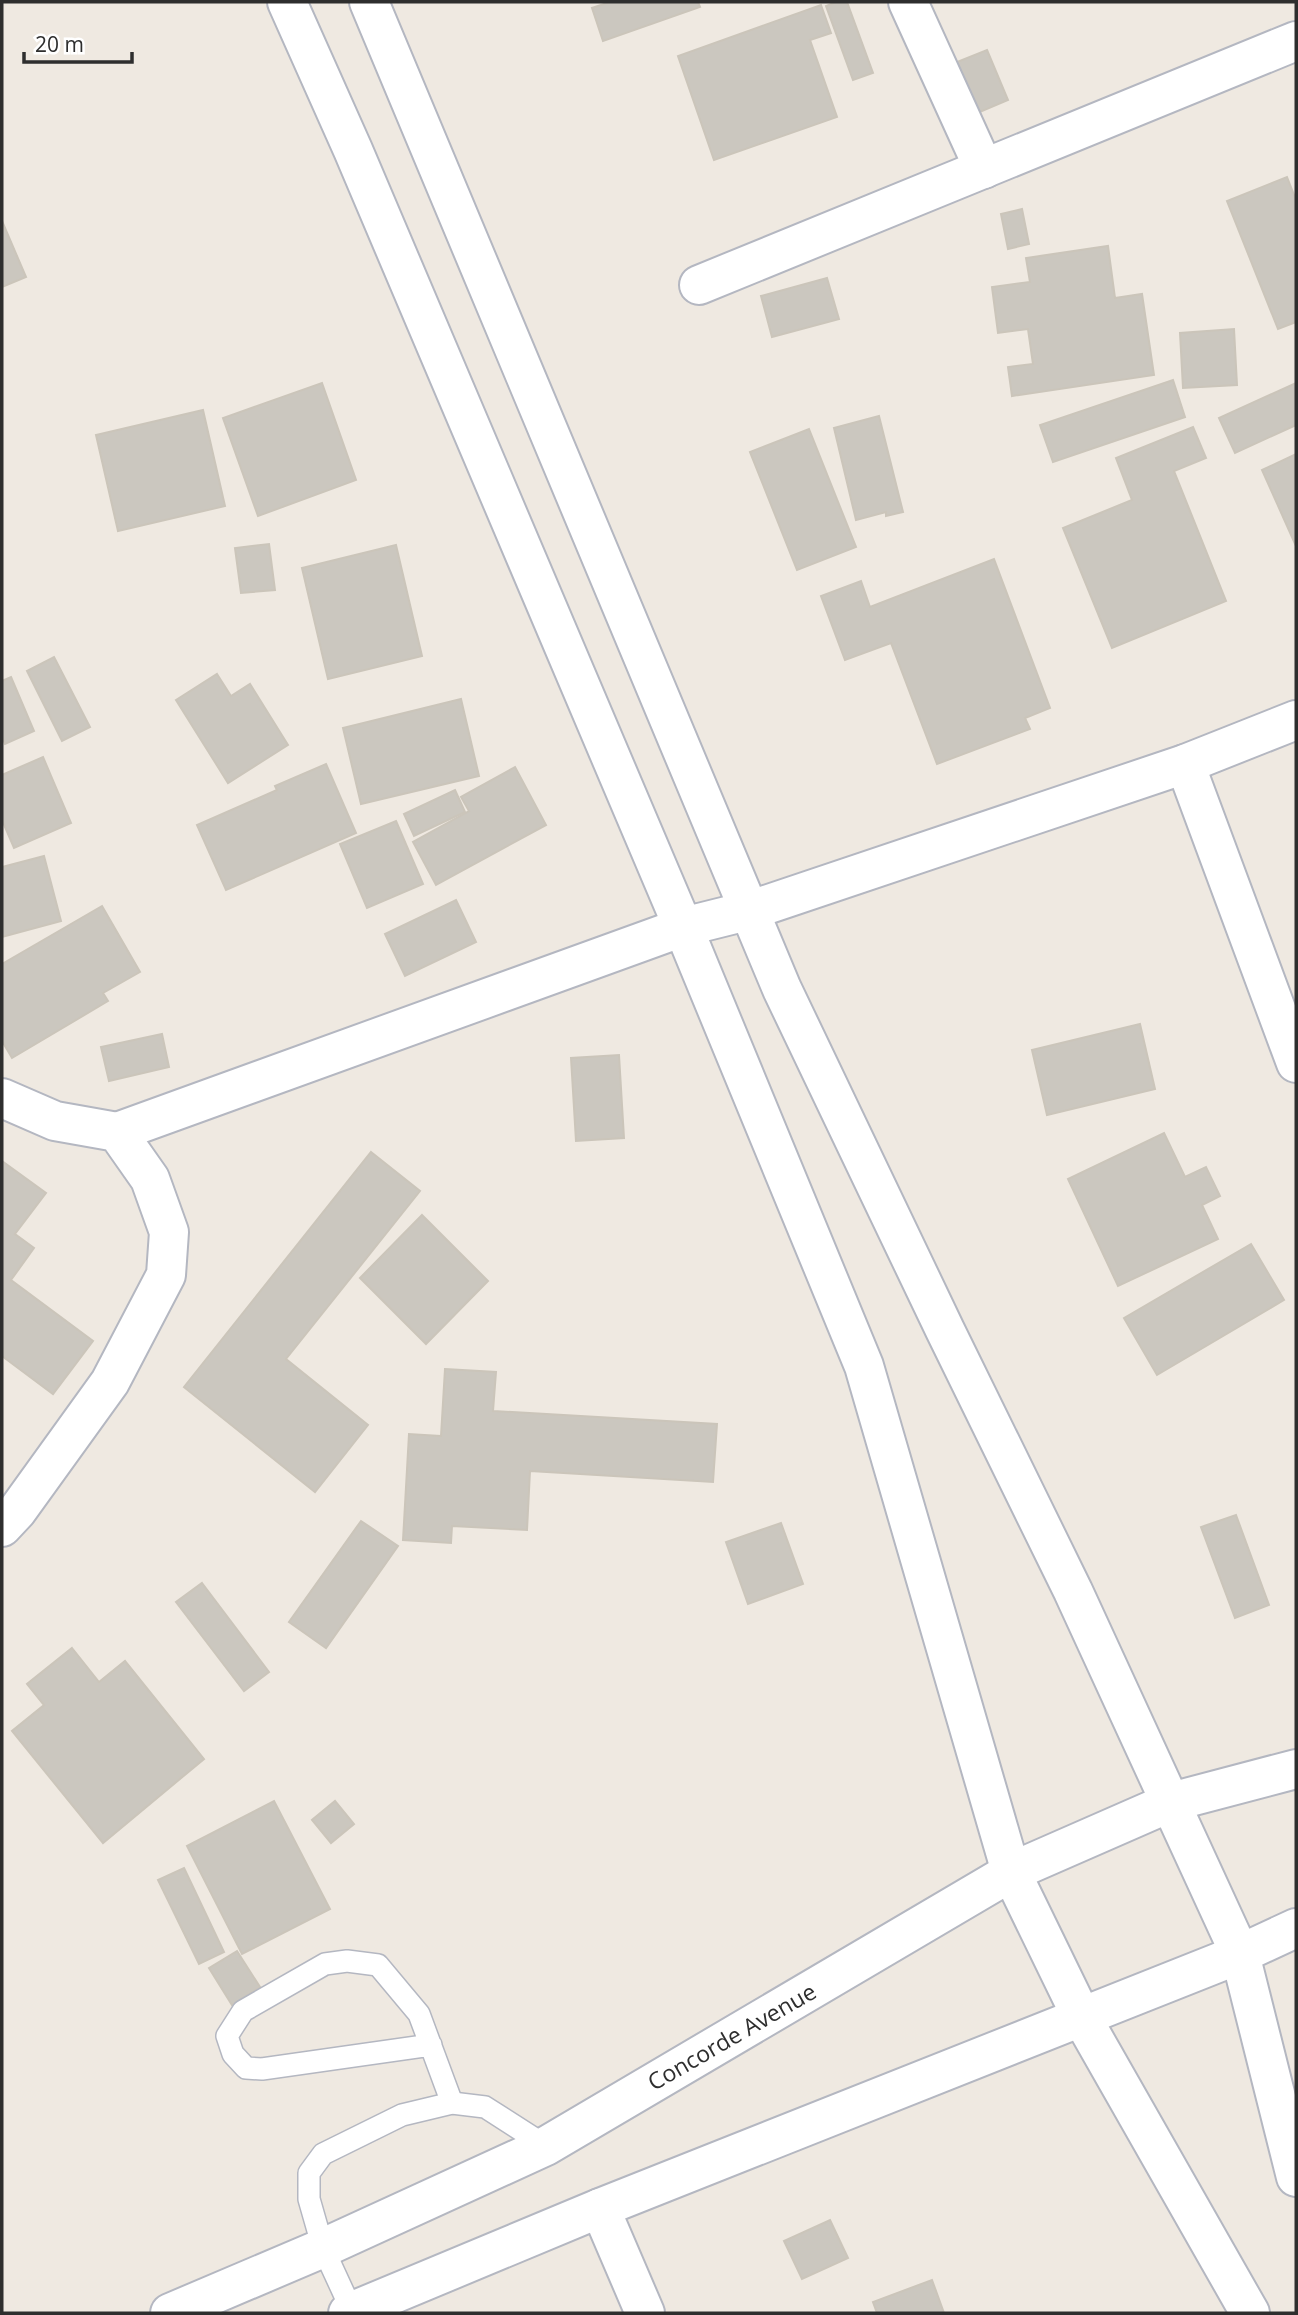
<svg xmlns="http://www.w3.org/2000/svg" width="1298" height="2315" font-family="'Open Sans',sans-serif">
	<style>
		.building { fill: #cbc7bf; stroke: #cbc5ba; stroke-width: 2 }
		.lines { fill: none; stroke-linecap: round; stroke-linejoin: round }
		.lane-casing { stroke: #b4b7c1; stroke-width: 24 }
		.street-casing { stroke: #b4b7c1; stroke-width: 42 }
		.secondary-casing { stroke: #b4b7c1; stroke-width: 42 }
		.lane { stroke: #fff; stroke-width: 21 }
		.street { stroke: #fff; stroke-width: 38 }
		.secondary { stroke: #fff; stroke-width: 38 }
		.labels { text-anchor: middle; stroke-width: 5; stroke-linejoin: round; paint-order: stroke }
		.street-label { font-size: 23px; fill: #2e2e2e; stroke: #fff }
	</style>
	<rect width="100%" height="100%" fill="#efe9e1"/>
	<g class="building">
		<path d="M 610,2 L 698,2 L 700,7 L 603,41 L 592,8 Z"/>
		<path d="M 836,2 L 847,2 L 873,73 L 853,80 L 826,6 Z"/>
		<path d="M 821,5 L 831,33 L 810,40 L 837,117 L 714,160 L 678,56 Z"/>
		<path d="M 987,50 L 1008,100 L 968,117 L 947,66 Z"/>
		<path d="M 1287,177 L 1296,200 L 1296,322 L 1278,329 L 1227,201 Z"/>
		<path d="M 1022,209 L 1029,244 L 1008,249 L 1001,214 Z"/>
		<path d="M 2,221 L 26,277 L 2,287 Z"/>
		<path d="M 1108,246 L 1115,298 L 1142,294 L 1154,375 L 1012,396 L 1008,367 L 1033,364 L 1028,329 L 998,333 L 992,287 L 1030,282 L 1026,258 Z"/>
		<path d="M 827,278 L 839,319 L 772,337 L 761,296 Z"/>
		<path d="M 1234,329 L 1237,385 L 1183,388 L 1180,333 Z"/>
		<path d="M 1173,380 L 1185,417 L 1053,462 L 1040,425 Z"/>
		<path d="M 322,383 L 356,480 L 258,516 L 223,418 Z"/>
		<path d="M 1296,383 L 1296,425 L 1235,453 L 1219,418 Z"/>
		<path d="M 203,410 L 225,506 L 118,531 L 96,435 Z"/>
		<path d="M 879,416 L 903,512 L 886,516 L 886,512 L 856,520 L 834,428 Z"/>
		<path d="M 1193,427 L 1206,458 L 1174,471 L 1226,601 L 1112,648 L 1063,528 L 1132,500 L 1116,458 Z"/>
		<path d="M 809,429 L 856,547 L 797,570 L 750,452 Z"/>
		<path d="M 1296,454 L 1296,546 L 1262,470 Z"/>
		<path d="M 269,544 L 275,590 L 241,593 L 235,548 Z"/>
		<path d="M 396,545 L 422,656 L 328,679 L 302,568 Z"/>
		<path d="M 994,559 L 1050,708 L 1025,718 L 1030,729 L 937,764 L 891,643 L 845,660 L 821,596 L 861,581 L 870,607 Z"/>
		<path d="M 54,657 L 90,727 L 62,741 L 27,671 Z"/>
		<path d="M 217,674 L 231,696 L 250,684 L 288,745 L 228,783 L 176,700 Z"/>
		<path d="M 11,677 L 34,731 L 5,744 L 2,737 L 2,681 Z"/>
		<path d="M 461,699 L 479,776 L 361,804 L 343,728 Z"/>
		<path d="M 43,757 L 71,823 L 14,848 L 2,820 L 2,775 Z"/>
		<path d="M 326,764 L 356,833 L 226,890 L 197,825 L 277,790 L 275,786 Z"/>
		<path d="M 515,767 L 546,825 L 436,885 L 413,842 L 469,811 L 461,797 Z"/>
		<path d="M 455,790 L 465,812 L 414,836 L 404,814 Z"/>
		<path d="M 396,821 L 423,884 L 367,908 L 340,844 Z"/>
		<path d="M 44,856 L 61,921 L 2,937 L 2,867 Z"/>
		<path d="M 456,900 L 476,942 L 405,976 L 385,934 Z"/>
		<path d="M 102,906 L 140,972 L 103,993 L 108,1001 L 12,1058 L 2,1041 L 2,964 Z"/>
		<path d="M 1140,1024 L 1155,1089 L 1047,1115 L 1032,1050 Z"/>
		<path d="M 162,1034 L 169,1067 L 109,1081 L 101,1047 Z"/>
		<path d="M 619,1055 L 624,1138 L 576,1141 L 571,1058 Z"/>
		<path d="M 1164,1133 L 1185,1177 L 1206,1167 L 1220,1196 L 1202,1205 L 1218,1239 L 1118,1286 L 1068,1179 Z"/>
		<path d="M 371,1152 L 420,1191 L 286,1359 L 368,1425 L 315,1492 L 184,1387 Z"/>
		<path d="M 2,1161 L 46,1193 L 15,1234 L 34,1248 L 11,1280 L 93,1341 L 53,1394 L 2,1356 Z"/>
		<path d="M 422,1215 L 488,1281 L 426,1344 L 360,1278 Z"/>
		<path d="M 1251,1244 L 1284,1300 L 1157,1375 L 1124,1318 Z"/>
		<path d="M 445,1369 L 496,1372 L 493,1411 L 717,1424 L 713,1482 L 530,1471 L 527,1530 L 452,1526 L 451,1543 L 403,1540 L 409,1434 L 441,1436 Z"/>
		<path d="M 1236,1515 L 1269,1605 L 1235,1618 L 1201,1527 Z"/>
		<path d="M 361,1521 L 398,1546 L 326,1648 L 289,1622 Z"/>
		<path d="M 781,1523 L 803,1584 L 748,1604 L 726,1542 Z"/>
		<path d="M 202,1583 L 269,1672 L 244,1691 L 176,1602 Z"/>
		<path d="M 72,1648 L 99,1682 L 125,1661 L 204,1759 L 103,1843 L 12,1731 L 44,1705 L 27,1684 Z"/>
		<path d="M 274,1801 L 330,1909 L 242,1954 L 187,1846 Z"/>
		<path d="M 335,1801 L 354,1824 L 331,1843 L 312,1820 Z"/>
		<path d="M 184,1868 L 224,1952 L 199,1964 L 158,1880 Z"/>
		<path d="M 237,1951 L 260,1987 L 232,2005 L 209,1968 Z"/>
		<path d="M 830,2220 L 848,2258 L 802,2279 L 784,2241 Z"/>
		<path d="M 932,2280 L 944,2313 L 877,2313 L 873,2302 Z"/>
	</g>
	<g class="lines">
		<g class="lane-casing">
			<g id="lane">
				<path d="M 431,2045 L 262,2069 L 246,2068 L 233,2054 L 227,2036 L 243,2011 L 325,1964 L 347,1961 L 378,1965 L 419,2014 L 452,2103"/>
				<path d="M 352,2311 L 323,2248 L 309,2199 L 309,2173 L 323,2154 L 402,2115 L 452,2103 L 485,2107 L 546,2146"/>
			</g>
		</g>
		<g class="street-casing">
			<g id="street">
				<path d="M 908,2 L 984,169"/>
				<path d="M 699,285 L 1296,41"/>
				<path d="M 1185,764 L 1296,1063"/>
				<path d="M 2,1098 L 55,1121 L 117,1132 L 150,1179 L 169,1232 L 166,1275 L 110,1382 L 17,1511 L 2,1527"/>
				<path d="M 117,1132 L 683,927 L 751,910 L 1185,764 L 1296,720"/>
				<path d="M 1171,1802 L 1296,1769"/>
				<path d="M 1296,1928 L 1240,1954 L 1296,2177"/>
				<path d="M 1082,2018 L 1250,2313"/>
				<path d="M 600,2208 L 645,2313"/>
			</g>
		</g>
		<g class="secondary-casing">
			<g id="secondary">
				<path d="M 287,2 L 353,150 L 683,927 L 864,1366 L 1011,1872 L 1082,2018"/>
				<path d="M 170,2313 L 323,2248 L 546,2146 L 1011,1872 L 1171,1802"/>
				<path d="M 348,2313 L 600,2208 L 1240,1954 L 1073,1591 L 945,1330 L 782,989 L 369,2"/>
			</g>
		</g>
		<use href="#lane" class="lane"/>
		<use href="#street" class="street"/>
		<use href="#secondary" class="secondary"/>
	</g>
	<g class="labels">
		<g class="street-label">
			<text transform="translate(732 2037) rotate(-30)" y="8">Concorde Avenue</text>
		</g>
	</g>
	<rect width="1298" height="2315" fill="none" stroke="#2e2e2e" stroke-width="7"/>
	<path d="M24 52v10h108v-10" fill="none" stroke="#2e2e2e" stroke-width="3.5"/>
	<text x="35" y="52" font-size="21" fill="#2e2e2e" stroke="#ffffff" stroke-width="5" paint-order="stroke">20 m</text>
</svg>
